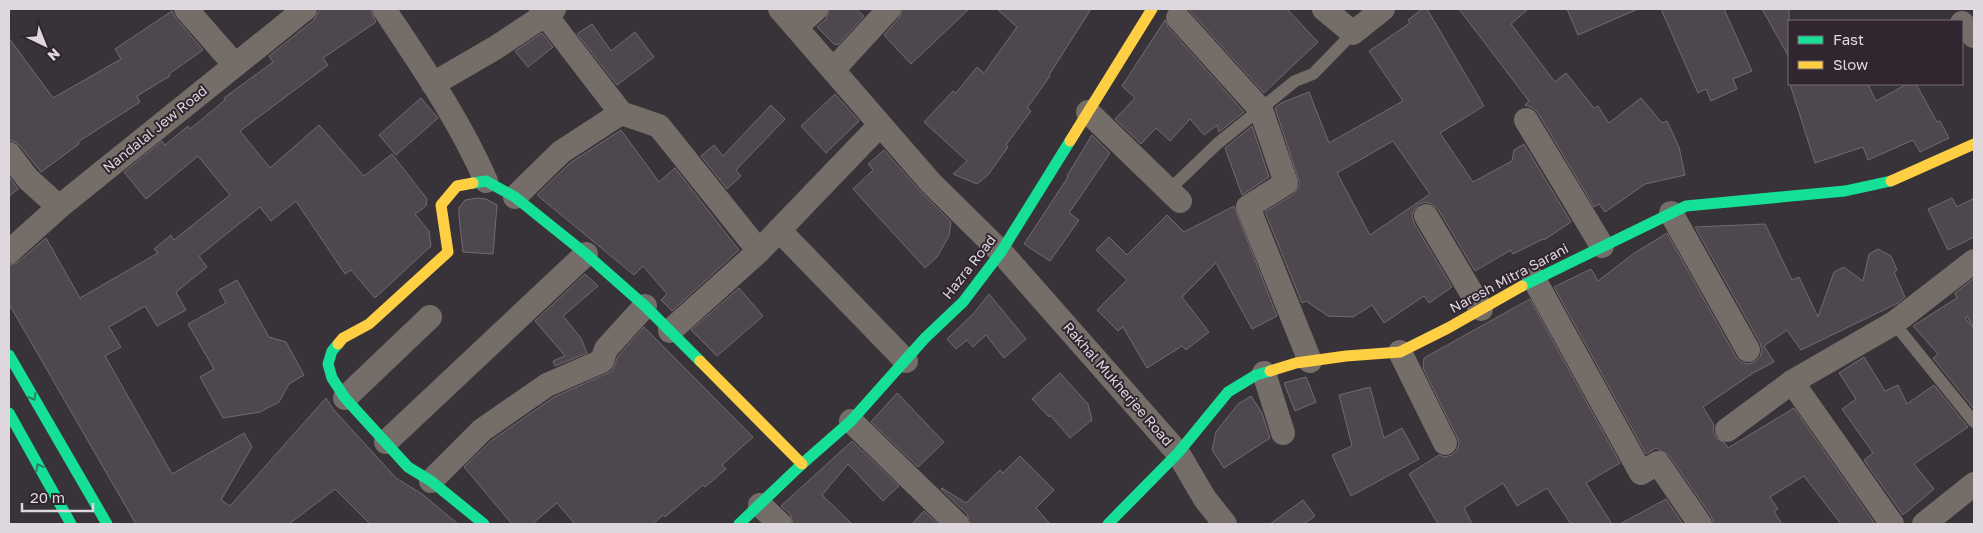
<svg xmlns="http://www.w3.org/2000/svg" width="1983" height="533" font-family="'Golos Text',sans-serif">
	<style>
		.building { fill: #4e484e; stroke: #706b70; fill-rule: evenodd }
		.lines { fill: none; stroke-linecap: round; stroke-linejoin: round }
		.lane { stroke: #756d68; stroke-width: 12 }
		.street { stroke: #756d68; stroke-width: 24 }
		.fast { stroke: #16e098; stroke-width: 11 }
		.slow { stroke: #ffcf43; stroke-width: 11 }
		.oneway { stroke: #248364 }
		.labels { text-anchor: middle; stroke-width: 4; stroke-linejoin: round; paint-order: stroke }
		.street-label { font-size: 14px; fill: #dfd7de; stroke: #312630 }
	</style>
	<rect width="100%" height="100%" fill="#383338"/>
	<g class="building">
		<path d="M 322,9 L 370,9 L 376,22 L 323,58 L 328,65 L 240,131 L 270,168 L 319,125 L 364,176 L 392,154 L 427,199 L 426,206 L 415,214 L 429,231 L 431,246 L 375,298 L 351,270 L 345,274 L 296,201 L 271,221 L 260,207 L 199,256 L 207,267 L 176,292 L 186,310 L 157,326 L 145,306 L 109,327 L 121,347 L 105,356 L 172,474 L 244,433 L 252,447 L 221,500 L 230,506 L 326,398 L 333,409 L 396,478 L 422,494 L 458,524 L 370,524 L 335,489 L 289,524 L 136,524 L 9,304 L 9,265 L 18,262 L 46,238 L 80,298 L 158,253 L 154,249 L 171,235 L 174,240 L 230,195 L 198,156 L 146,199 L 124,172 L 162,141 L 165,145 L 188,126 L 190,129 L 225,100 L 224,98 L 273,62 L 269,56 L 314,20 L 318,12 Z"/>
		<path d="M 829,9 L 856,9 L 864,16 L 838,45 L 834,44 L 817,27 L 826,19 Z"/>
		<path d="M 902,9 L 969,9 L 911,64 L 884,35 L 899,18 Z"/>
		<path d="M 997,9 L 1091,9 L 1049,75 L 1050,76 L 1027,108 L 1031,111 L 1006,145 L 1008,147 L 988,175 L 977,184 L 953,174 L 967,161 L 924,122 L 953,91 L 956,93 L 977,67 L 984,73 L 1017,27 Z"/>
		<path d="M 1188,9 L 1287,9 L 1318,42 L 1264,93 Z"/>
		<path d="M 1422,9 L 1427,9 L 1484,106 L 1440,133 L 1473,182 L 1512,161 L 1514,150 L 1524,144 L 1571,222 L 1544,240 L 1543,239 L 1513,254 L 1511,250 L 1475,271 L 1438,209 L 1432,204 L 1426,202 L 1419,204 L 1414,210 L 1412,216 L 1414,223 L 1452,287 L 1429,303 L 1424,296 L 1384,323 L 1372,305 L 1353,317 L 1328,316 L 1306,301 L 1302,303 L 1265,212 L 1294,194 L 1300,184 L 1275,108 L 1281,103 L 1309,92 L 1329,143 L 1403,101 L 1369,51 L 1410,23 L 1408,20 ZM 1393,141 L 1430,194 L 1370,235 L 1337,173 Z"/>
		<path d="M 1459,9 L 1528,9 L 1511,24 L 1555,82 L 1566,73 L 1594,108 L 1598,106 L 1609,123 L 1641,98 L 1662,123 L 1667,121 L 1679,147 L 1685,175 L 1645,184 L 1605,212 L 1599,204 L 1594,207 L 1538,113 L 1533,108 L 1525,105 L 1529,101 Z"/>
		<path d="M 1567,9 L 1638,9 L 1578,35 Z"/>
		<path d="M 1661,9 L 1724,9 L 1752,71 L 1733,79 L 1737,89 L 1711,101 L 1706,89 L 1698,93 Z"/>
		<path d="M 1762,9 L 1789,9 L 1789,57 Z"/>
		<path d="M 172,11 L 176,18 L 203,50 L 169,74 L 170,76 L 137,96 L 140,102 L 78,142 L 79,144 L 41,172 L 20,146 L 15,142 L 9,140 L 9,38 L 53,98 L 121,59 L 115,49 Z"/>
		<path d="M 1165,20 L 1168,27 L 1244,112 L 1219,132 L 1217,125 L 1204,135 L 1190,119 L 1170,141 L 1156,128 L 1141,144 L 1115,119 L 1135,98 L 1122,86 Z"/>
		<path d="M 592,24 L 611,51 L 635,32 L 654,57 L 617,85 L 577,34 Z"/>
		<path d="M 542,33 L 553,47 L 528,67 L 515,51 Z"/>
		<path d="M 1790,84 L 1868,84 L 1876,101 L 1907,84 L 1916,84 L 1937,122 L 1940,121 L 1949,138 L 1920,152 L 1913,140 L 1868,160 L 1863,147 L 1815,163 Z"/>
		<path d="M 835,94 L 859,121 L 826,153 L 801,126 Z"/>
		<path d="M 421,98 L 438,118 L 396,155 L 379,135 Z"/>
		<path d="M 771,105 L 785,119 L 736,170 L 741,176 L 727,189 L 701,156 L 714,145 L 723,156 Z"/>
		<path d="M 1252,126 L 1269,177 L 1242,195 L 1225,148 Z"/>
		<path d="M 621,130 L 659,182 L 675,168 L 739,250 L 672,311 L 661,300 L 667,294 L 643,266 L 634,275 L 537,195 L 570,163 Z"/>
		<path d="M 1092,135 L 1110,153 L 1069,213 L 1079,220 L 1050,261 L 1024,244 L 1068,177 L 1067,176 Z"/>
		<path d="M 884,150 L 921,192 L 951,222 L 949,236 L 937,257 L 925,268 L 853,189 L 873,170 L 868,164 Z"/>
		<path d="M 9,176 L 18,189 L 9,196 Z"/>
		<path d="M 477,198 L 486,199 L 497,205 L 493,254 L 463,252 L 459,217 L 459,208 L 465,200 Z"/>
		<path d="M 1952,198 L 1957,207 L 1974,198 L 1974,237 L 1948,250 L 1928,209 Z"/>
		<path d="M 1234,206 L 1277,316 L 1252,329 L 1216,263 L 1182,297 L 1209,332 L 1186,350 L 1182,346 L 1147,368 L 1123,327 L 1118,331 L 1097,310 L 1127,280 L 1096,250 L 1109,237 L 1127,255 L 1167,215 L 1184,232 Z"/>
		<path d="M 1765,224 L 1792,280 L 1799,277 L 1818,317 L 1834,272 L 1844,267 L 1863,281 L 1869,254 L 1878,249 L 1891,256 L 1897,270 L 1894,272 L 1905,297 L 1898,303 L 1801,350 L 1787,330 L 1764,346 L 1774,362 L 1753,373 L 1703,407 L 1714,425 L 1713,432 L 1716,438 L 1725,443 L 1728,448 L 1794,408 L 1875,524 L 1841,524 L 1804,476 L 1770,497 L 1778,509 L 1774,511 L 1782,524 L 1714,524 L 1711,516 L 1669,455 L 1656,448 L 1646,454 L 1554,287 L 1591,269 L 1598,281 L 1633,254 L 1667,233 L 1736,357 L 1741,362 L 1748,364 L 1754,362 L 1760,357 L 1762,350 L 1760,343 L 1695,227 Z"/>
		<path d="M 585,274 L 598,286 L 563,316 L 581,338 L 587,353 L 555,366 L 553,361 L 565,356 L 535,321 Z"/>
		<path d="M 1974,278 L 1974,328 L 1967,316 L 1965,318 L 1974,329 L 1974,409 L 1933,358 L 1938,354 L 1913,326 L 1957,298 L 1955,293 Z"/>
		<path d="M 237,280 L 269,337 L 286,342 L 304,375 L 289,384 L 279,402 L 260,412 L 223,418 L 200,377 L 214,369 L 188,324 L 226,303 L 219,290 Z"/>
		<path d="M 739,288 L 763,316 L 717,356 L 691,330 Z"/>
		<path d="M 989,294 L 1026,339 L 1004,358 L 986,335 L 973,347 L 967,340 L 956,349 L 947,339 L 974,313 Z"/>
		<path d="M 1530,299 L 1620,463 L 1586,483 L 1612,524 L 1571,524 L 1547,488 L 1517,506 L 1503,483 L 1464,508 L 1472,524 L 1438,524 L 1409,474 L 1439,455 L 1445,457 L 1452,455 L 1457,450 L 1459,443 L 1457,437 L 1423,368 L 1424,358 Z"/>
		<path d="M 644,327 L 753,437 L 722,465 L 726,469 L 705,487 L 703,485 L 665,517 L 663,515 L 653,524 L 575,524 L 557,503 L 532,524 L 512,524 L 464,467 L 491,441 L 554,397 L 612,371 L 618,356 Z"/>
		<path d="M 1864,357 L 1885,391 L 1898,385 L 1907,404 L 1934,385 L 1968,427 L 1914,464 L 1934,489 L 1903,515 L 1864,460 L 1873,453 L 1842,409 L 1856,399 L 1839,373 Z"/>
		<path d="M 1060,373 L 1088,404 L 1092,420 L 1070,438 L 1050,415 L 1049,417 L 1032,399 Z"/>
		<path d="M 1306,377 L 1316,402 L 1295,411 L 1284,383 Z"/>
		<path d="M 1370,387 L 1384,438 L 1402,428 L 1419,459 L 1351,496 L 1332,455 L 1352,446 L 1339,395 Z"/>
		<path d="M 897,393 L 944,442 L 918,467 L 871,422 Z"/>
		<path d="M 1251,396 L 1262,413 L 1270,438 L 1224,468 L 1212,450 L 1216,432 L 1238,404 Z"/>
		<path d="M 852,441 L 899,486 L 883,501 L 848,464 L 822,495 L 852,524 L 793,524 L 790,514 L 781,506 Z"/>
		<path d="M 1020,456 L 1054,490 L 1036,508 L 1050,524 L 970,524 L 967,514 L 941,489 L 942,488 L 966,503 L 1000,470 L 1003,473 Z"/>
		<path d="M 1666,499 L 1683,524 L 1620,524 Z"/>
		<path d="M 1303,500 L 1315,516 L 1304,524 L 1270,524 Z"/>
		<path d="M 924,511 L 938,524 L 912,524 Z"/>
	</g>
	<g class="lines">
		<g class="lane">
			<path d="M 1169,190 L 1217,144 L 1295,81 L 1313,74 L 1353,33"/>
			<path d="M 1894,323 L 1974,422"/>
		</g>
		<g class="street">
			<path d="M 186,9 L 235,65"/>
			<path d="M 384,9 C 421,65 459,119 486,181"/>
			<path d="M 541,9 L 621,113 L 659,126 L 759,251"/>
			<path d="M 780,9 L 931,183 L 1001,252 L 1178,453 L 1205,499 L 1225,524"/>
			<path d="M 1324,9 L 1353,33 L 1383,9"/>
			<path d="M 1178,18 L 1261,110 L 1286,183 L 1248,207 L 1310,361"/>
			<path d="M 1962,23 L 1974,36"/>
			<path d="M 796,27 L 816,9"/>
			<path d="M 833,70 L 889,9"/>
			<path d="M 433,84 L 495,48 L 554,9"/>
			<path d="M 1088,112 L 1180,201"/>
			<path d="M 1526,120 L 1602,246"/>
			<path d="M 9,154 L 28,179 L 59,207"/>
			<path d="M 515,197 L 561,152 L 621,113"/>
			<path d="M 1671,213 L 1748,350"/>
			<path d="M 1426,216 L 1481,309"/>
			<path d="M 779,230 L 906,361"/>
			<path d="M 9,252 L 59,207 L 305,9"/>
			<path d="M 1534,279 L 1641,473 L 1658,463 L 1700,524"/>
			<path d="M 670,331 L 759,251 L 880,125"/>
			<path d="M 1400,352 L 1445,443"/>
			<path d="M 1264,373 L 1283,433"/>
			<path d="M 1792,382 L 1892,524"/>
			<path d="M 345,398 L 430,317"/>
			<path d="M 851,421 L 957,524"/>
			<path d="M 1727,430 L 1792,382 L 1894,323 L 1974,261"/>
			<path d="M 386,442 L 586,254"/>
			<path d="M 431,481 L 482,430 L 547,385 L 602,361 L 606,349 L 645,306"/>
			<path d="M 760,505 L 780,524"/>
			<path d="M 1924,524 L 1974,484"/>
		</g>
		<g class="fast">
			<path d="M 473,183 L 486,181 L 515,197 L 586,254 L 645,306 L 700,361"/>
			<path d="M 1522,286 L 1686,206 L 1845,191 L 1891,181"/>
			<path d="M 338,344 L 332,351 L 328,364 L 332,378 L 345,398 L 408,467 L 431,481 L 484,524"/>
			<path d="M 9,355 L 107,524"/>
			<path d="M 9,413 L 71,524"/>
			<path d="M 739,524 L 802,464 L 851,421 L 925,338 L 963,302 L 1001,252 L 1070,141"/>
			<path d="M 1108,524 L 1178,453 L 1228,392 L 1256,375 L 1270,371"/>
		</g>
		<g class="slow">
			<path d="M 1070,141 L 1152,9"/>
			<path d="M 1891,181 L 1974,144"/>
			<path d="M 338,344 L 343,338 L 369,324 L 448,252 L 441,205 L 457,186 L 473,183"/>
			<path d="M 700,361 L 802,464"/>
			<path d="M 1270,371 L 1296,363 L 1346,356 L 1400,352 L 1448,328 L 1522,286"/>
		</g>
	</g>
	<defs><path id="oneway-chevron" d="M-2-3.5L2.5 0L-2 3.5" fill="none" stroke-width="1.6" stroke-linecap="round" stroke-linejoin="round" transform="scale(1.25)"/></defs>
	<g class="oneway">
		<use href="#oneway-chevron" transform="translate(33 397) rotate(60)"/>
		<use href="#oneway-chevron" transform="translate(39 467) rotate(-119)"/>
	</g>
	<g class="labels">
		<g class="street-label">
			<text transform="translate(155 129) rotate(-39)" y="5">Nandalal Jew Road</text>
			<text transform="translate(969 267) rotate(-52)" y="5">Hazra Road</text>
			<text transform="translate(1509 278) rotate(-28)" y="5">Naresh Mitra Sarani</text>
			<text transform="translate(1118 384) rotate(49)" y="5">Rakhal Mukherjee Road</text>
		</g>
	</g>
	<rect width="1983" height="533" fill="none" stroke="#dfd7de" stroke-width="20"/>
	<rect x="1788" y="20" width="175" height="65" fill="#312630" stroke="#776d76"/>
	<rect x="1798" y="36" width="25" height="8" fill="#16e098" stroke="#776d76"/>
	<text x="1833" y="45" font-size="15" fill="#dfd7de">Fast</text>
	<rect x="1798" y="61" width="25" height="8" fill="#ffcf43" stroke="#776d76"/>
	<text x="1833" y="70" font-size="15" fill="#dfd7de">Slow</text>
	<g transform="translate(45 45) rotate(137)" stroke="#312630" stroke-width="4" paint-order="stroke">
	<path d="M0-4L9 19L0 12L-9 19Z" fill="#dfd7de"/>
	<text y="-8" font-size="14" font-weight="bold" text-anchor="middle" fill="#dfd7de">N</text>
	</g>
	<path d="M22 503v8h71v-8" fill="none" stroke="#dfd7de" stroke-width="2.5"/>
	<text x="30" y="503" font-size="15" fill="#dfd7de" stroke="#312630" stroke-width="4" paint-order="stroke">20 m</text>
</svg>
